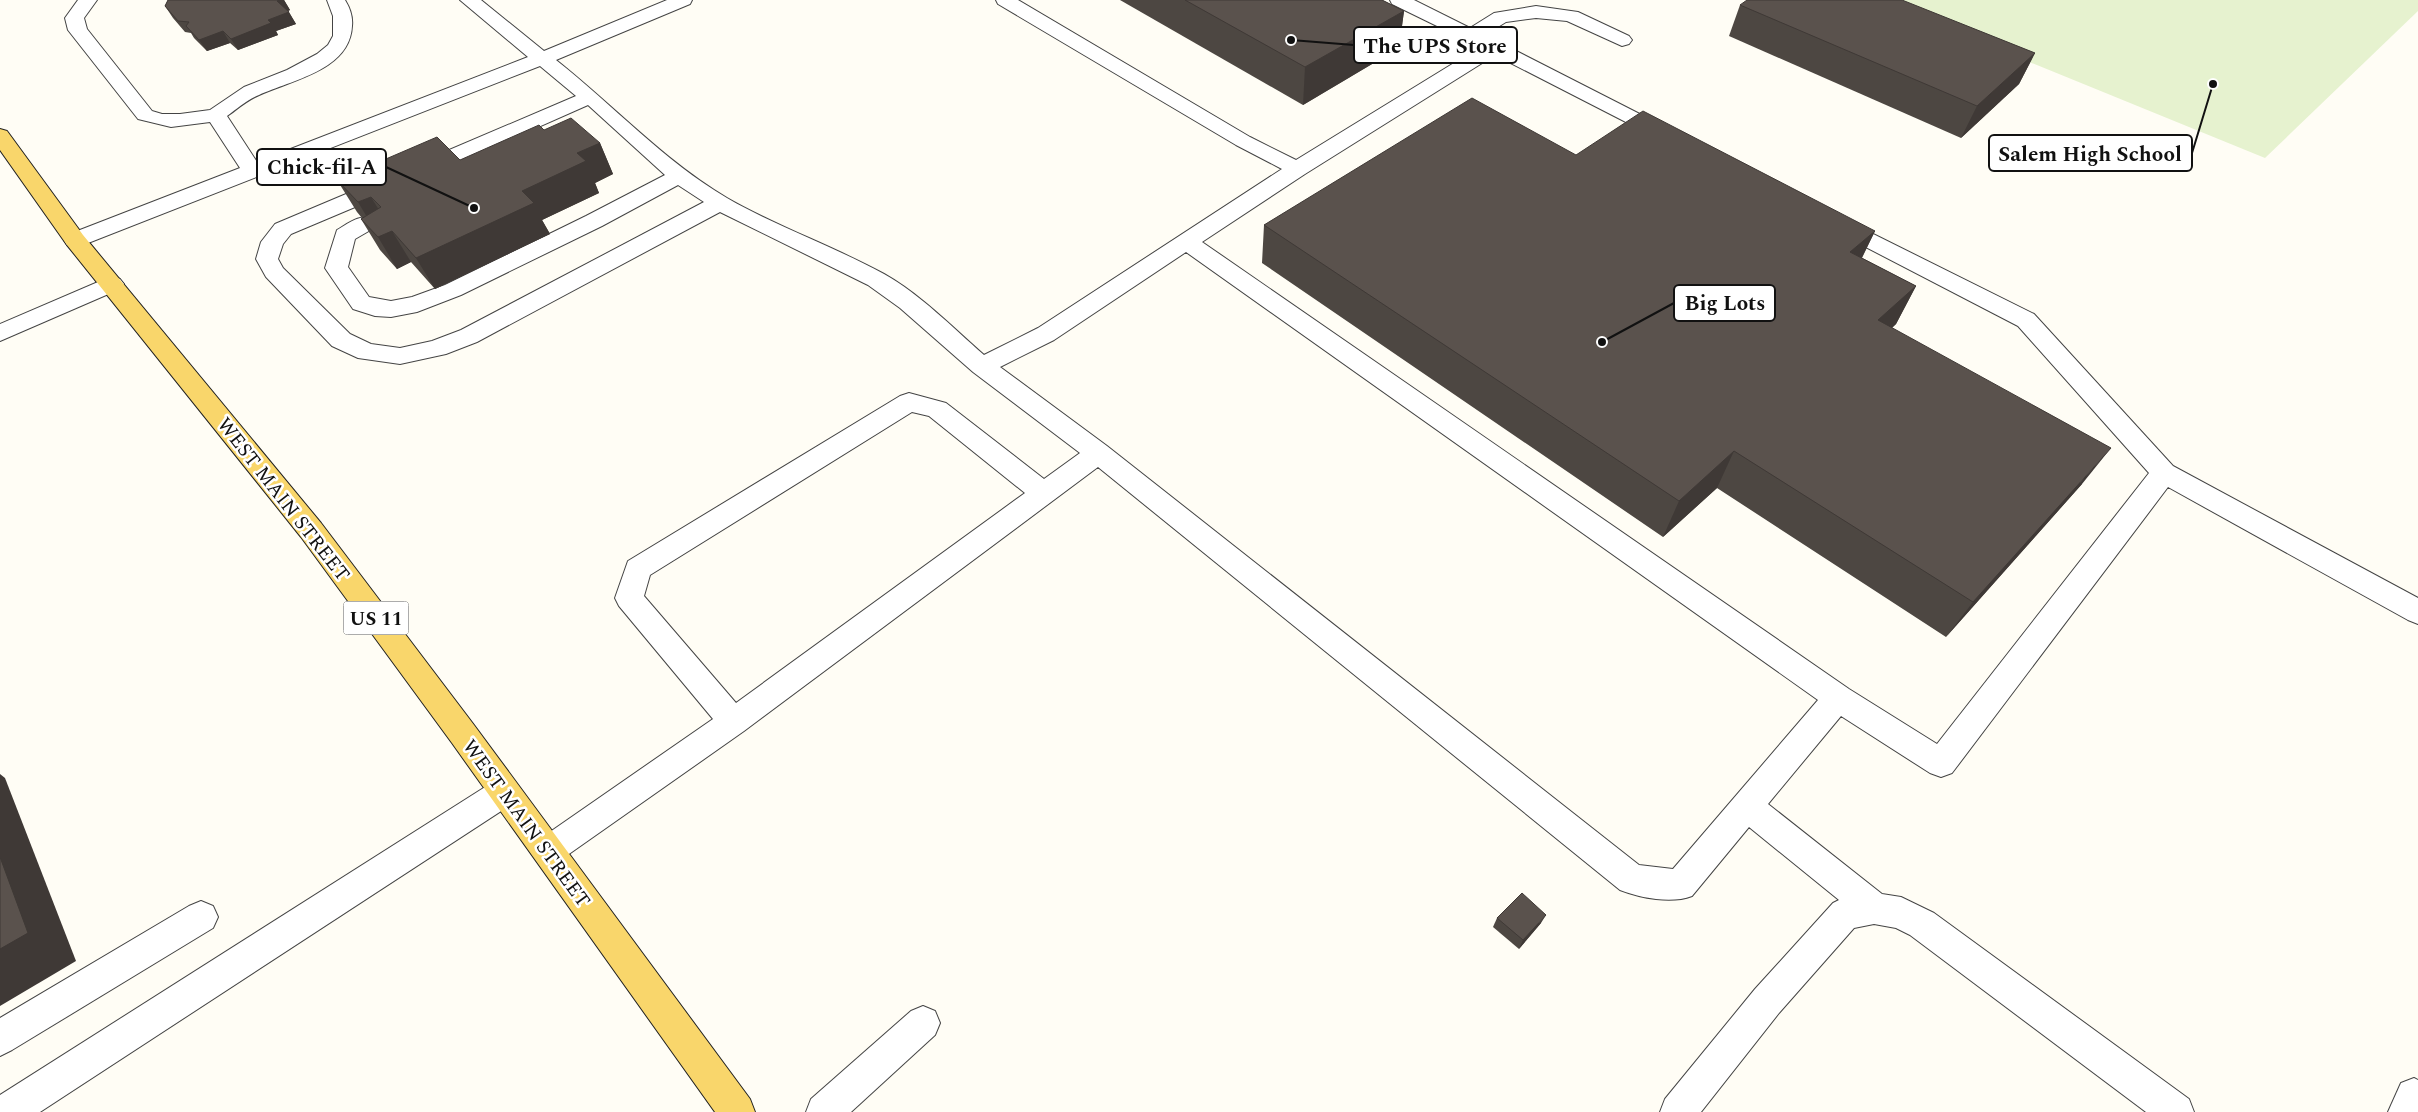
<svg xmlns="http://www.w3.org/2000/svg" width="2418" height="1112" font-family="Spectral,serif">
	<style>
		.pitch { fill: #e6f2cf }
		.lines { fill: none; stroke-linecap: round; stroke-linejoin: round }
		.service-casing { stroke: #444; stroke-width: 2 }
		.primary-casing { stroke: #222; stroke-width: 2 }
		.service { fill: #fff; fill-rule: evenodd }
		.primary { fill: #f9d66b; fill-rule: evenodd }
		.wall { fill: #4d4742 }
		.shaded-wall { fill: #3f3936 }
		.building { fill: #5a524d; stroke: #3f3936 }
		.labels { text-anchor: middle; stroke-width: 5; stroke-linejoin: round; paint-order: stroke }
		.shield { fill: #fff; stroke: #585858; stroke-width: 1 }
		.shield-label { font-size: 19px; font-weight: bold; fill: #111 }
		.street-label { font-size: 20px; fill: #111; stroke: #fff }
		.leader { fill: none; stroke: #111; stroke-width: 2 }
		.callout-dot { fill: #111; stroke: #fff; stroke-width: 2 }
		.callout { fill: #fff; stroke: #111; stroke-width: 2 }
		.callout-label { font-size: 21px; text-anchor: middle; font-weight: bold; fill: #111 }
	</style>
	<rect width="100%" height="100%" fill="#fffdf5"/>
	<path class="pitch" d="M 1877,0 L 2418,0 L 2418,11 L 2265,158 Z"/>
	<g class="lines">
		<g class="service-casing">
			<g id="service">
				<path d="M 78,0 L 97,0 L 84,18 L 87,29 L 152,111 L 162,114 L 180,114 L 210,110 L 244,87 L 287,70 L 317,54 L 328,45 L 333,36 L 333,16 L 327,0 L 345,0 C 350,8 353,17 352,26 C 350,70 292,80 259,95 C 247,100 237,109 227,116 L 257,162 L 528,57 L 460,0 L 481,0 L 544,51 L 667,0 L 692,0 L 690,4 L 556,60 C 613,105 664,161 727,198 C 777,227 833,246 884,274 C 921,295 952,327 984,355 L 1038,328 L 1282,169 L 1236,145 L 998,4 L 996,0 L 1018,0 L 1250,137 L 1296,160 L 1480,47 L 1392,4 L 1390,0 L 1414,0 L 1470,28 L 1494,13 L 1536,6 L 1578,12 L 1629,36 L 1632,40 L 1629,44 L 1622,46 L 1567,21 L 1536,18 L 1506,22 L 1485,35 L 1673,131 L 1676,135 L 1673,139 L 1666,141 L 1659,139 L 1495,55 L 1305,174 L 1202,242 L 1849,689 L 1937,744 L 2149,473 L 2018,326 L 1829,228 L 1826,223 L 1829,218 L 1837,216 L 2034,314 L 2173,466 L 2418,598 L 2418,624 L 2408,620 L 2168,487 L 1952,773 L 1941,777 L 1930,773 L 1841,716 L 1768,804 L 1882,894 L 1901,897 L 1934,913 L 2189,1099 L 2194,1112 L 2146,1112 L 1910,935 L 1896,928 L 1874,924 L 1854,928 L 1779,1013 L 1701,1112 L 1660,1112 L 1665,1099 L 1755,989 L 1833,903 L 1839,900 L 1749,827 L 1692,896 C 1671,904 1641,898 1620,890 L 1098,467 L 744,731 L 559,861 L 548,866 L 537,861 L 532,851 L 537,841 L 713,719 L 619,606 L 615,598 L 628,561 L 900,396 L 909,393 L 946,403 L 1044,479 L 1080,453 L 973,372 L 900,308 L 868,285 L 720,212 L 477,342 L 446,354 L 400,364 L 358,358 L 332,346 L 266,277 L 256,259 L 261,242 L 275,224 L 377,181 L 385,179 L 393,181 L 396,186 L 393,191 L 291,234 L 283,244 L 278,259 L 283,268 L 350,334 L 371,344 L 400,348 L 432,341 L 461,330 L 704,202 L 678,185 L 602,226 L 461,295 L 417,312 L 391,317 L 375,316 L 353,309 L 325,268 L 337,230 C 349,223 360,214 374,218 L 377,223 L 374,228 L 355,239 L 348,267 L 369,297 L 391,301 L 412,297 L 445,285 L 586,216 L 665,175 L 588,105 L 430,175 L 422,177 L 414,175 L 411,170 L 414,165 L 576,96 L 540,66 L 83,245 L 75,247 L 67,245 L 64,240 L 67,235 L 240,168 L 210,122 L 171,127 L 138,119 L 68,30 L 65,18 ZM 1186,252 L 1818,700 L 1673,869 L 1639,865 L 1107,446 L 1000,367 L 1054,340 ZM 912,412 L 929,416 L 1025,493 L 736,703 L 644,596 L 650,575 Z"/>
				<path d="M 112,276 L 120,279 L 124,284 L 120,289 L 0,341 L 0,324 Z"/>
				<path d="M 504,778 L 515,782 L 520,792 L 515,802 L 40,1112 L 0,1112 L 0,1095 L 493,782 Z"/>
				<path d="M 201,901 L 213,906 L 218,917 L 213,928 L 12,1050 L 0,1056 L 0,1018 L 189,906 Z"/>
				<path d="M 923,1006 L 935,1011 L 940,1023 L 935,1035 L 851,1112 L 806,1112 L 811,1099 L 911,1011 Z"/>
				<path d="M 2414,1078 L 2418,1080 L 2418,1112 L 2388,1112 L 2401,1083 Z"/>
			</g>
		</g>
		<g class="primary-casing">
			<path id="primary" d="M 0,129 L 7,131 L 83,235 L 321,523 L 474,725 L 750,1099 L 755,1112 L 715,1112 L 452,743 L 301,537 L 67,245 L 0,150 Z"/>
		</g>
		<use href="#service" class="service"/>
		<use href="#primary" class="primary"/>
	</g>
	<g class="wall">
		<path d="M 168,0 L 284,0 L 290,10 L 288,11 L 296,24 L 276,31 L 278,35 L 238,50 L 230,43 L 207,51 L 194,38 L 191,33 L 185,32 L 173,18 L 165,6 Z"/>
		<path d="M 1120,0 L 1382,0 L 1404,11 L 1399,48 L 1303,105 Z"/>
		<path d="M 1740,5 L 2035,53 L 2019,84 L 1961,138 L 1729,36 Z"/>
		<path d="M 544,130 L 600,143 L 613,174 L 595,183 L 599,193 L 542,220 L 550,234 L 435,289 L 411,262 L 397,269 L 380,250 L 361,219 L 362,218 L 357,212 L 337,180 L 460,160 Z"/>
		<path d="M 1576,155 L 1875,231 L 1862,258 L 1916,286 L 1896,324 L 1892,328 L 2082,484 L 1946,637 L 1717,488 L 1663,537 L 1262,263 L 1264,225 Z"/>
		<path d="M 1497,918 L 1541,923 L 1519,949 L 1493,927 Z"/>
	</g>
	<g class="shaded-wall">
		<path d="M 280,0 L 284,0 L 290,10 L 284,13 L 277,1 Z"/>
		<path d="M 1404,11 L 1399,48 L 1303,105 L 1305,67 Z"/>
		<path d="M 289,12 L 296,24 L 276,31 L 278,35 L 238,50 L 231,39 L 268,20 Z"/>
		<path d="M 223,31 L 230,43 L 207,51 L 199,40 Z"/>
		<path d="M 2035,53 L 2019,84 L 1961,138 L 1977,106 Z"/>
		<path d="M 600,143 L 613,174 L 595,183 L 599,193 L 542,220 L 550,234 L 435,289 L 416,258 L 522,191 L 577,153 Z"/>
		<path d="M 371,197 L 390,228 L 377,234 L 358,202 Z"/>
		<path d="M 392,231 L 411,262 L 397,269 L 378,237 Z"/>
		<path d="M 1875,231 L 1856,269 L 1850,252 Z"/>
		<path d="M 1916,286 L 1896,324 L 1858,358 L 1878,320 Z"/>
		<path d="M 2111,448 L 2082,484 L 1946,637 L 1973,602 Z"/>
		<path d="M 1734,451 L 1717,488 L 1663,537 L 1679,501 Z"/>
		<path d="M 0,774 L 5,778 L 76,961 L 0,1006 Z"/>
		<path d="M 1546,915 L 1541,923 L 1519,949 L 1523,940 Z"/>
	</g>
	<g class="building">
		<path d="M 168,0 L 280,0 L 277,1 L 289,12 L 268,20 L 271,23 L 231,39 L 223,31 L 199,40 L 186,26 L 189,22 L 178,21 L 165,6 Z"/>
		<path d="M 1185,0 L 1382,0 L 1404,11 L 1305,67 Z"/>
		<path d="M 1747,0 L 1902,0 L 2035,53 L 1977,106 L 1740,5 Z"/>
		<path d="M 1472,98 L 1576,155 L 1643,111 L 1875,231 L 1850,252 L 1916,286 L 1878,320 L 2111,448 L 1973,602 L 1734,451 L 1679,501 L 1264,225 Z"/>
		<path d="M 571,118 L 600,143 L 577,153 L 586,161 L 522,191 L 534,203 L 416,258 L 392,231 L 378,237 L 361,219 L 381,207 L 371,197 L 358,202 L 337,180 L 437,137 L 460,160 L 539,125 L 544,130 Z"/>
		<path d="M 0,857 L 28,933 L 0,949 Z"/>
		<path d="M 1522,893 L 1546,915 L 1523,940 L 1497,918 Z"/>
	</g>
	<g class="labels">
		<rect class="shield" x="343.5" y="601.5" width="65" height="33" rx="4"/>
		<g class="shield-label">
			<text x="376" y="625">US 11</text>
		</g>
		<g class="street-label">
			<text transform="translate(284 499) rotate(52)" y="7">WEST MAIN STREET</text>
			<text transform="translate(527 823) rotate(54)" y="7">WEST MAIN STREET</text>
		</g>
	</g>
	<path class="leader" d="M1291 40L1354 45M2213 84L2192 153M474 208L386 167M1602 342L1674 303"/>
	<g class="callout-dot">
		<circle cx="1291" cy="40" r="5"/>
		<circle cx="2213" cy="84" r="5"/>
		<circle cx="474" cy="208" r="5"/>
		<circle cx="1602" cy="342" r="5"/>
	</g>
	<g class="callout">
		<rect x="1354" y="27" width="163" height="36" rx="5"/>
		<rect x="1989" y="135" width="203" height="36" rx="5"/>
		<rect x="257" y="149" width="129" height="36" rx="5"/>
		<rect x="1674" y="285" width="101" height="36" rx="5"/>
	</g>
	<g class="callout-label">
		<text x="1435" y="53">The UPS Store</text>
		<text x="2090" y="161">Salem High School</text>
		<text x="322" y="174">Chick-fil-A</text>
		<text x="1725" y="310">Big Lots</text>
	</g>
</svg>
